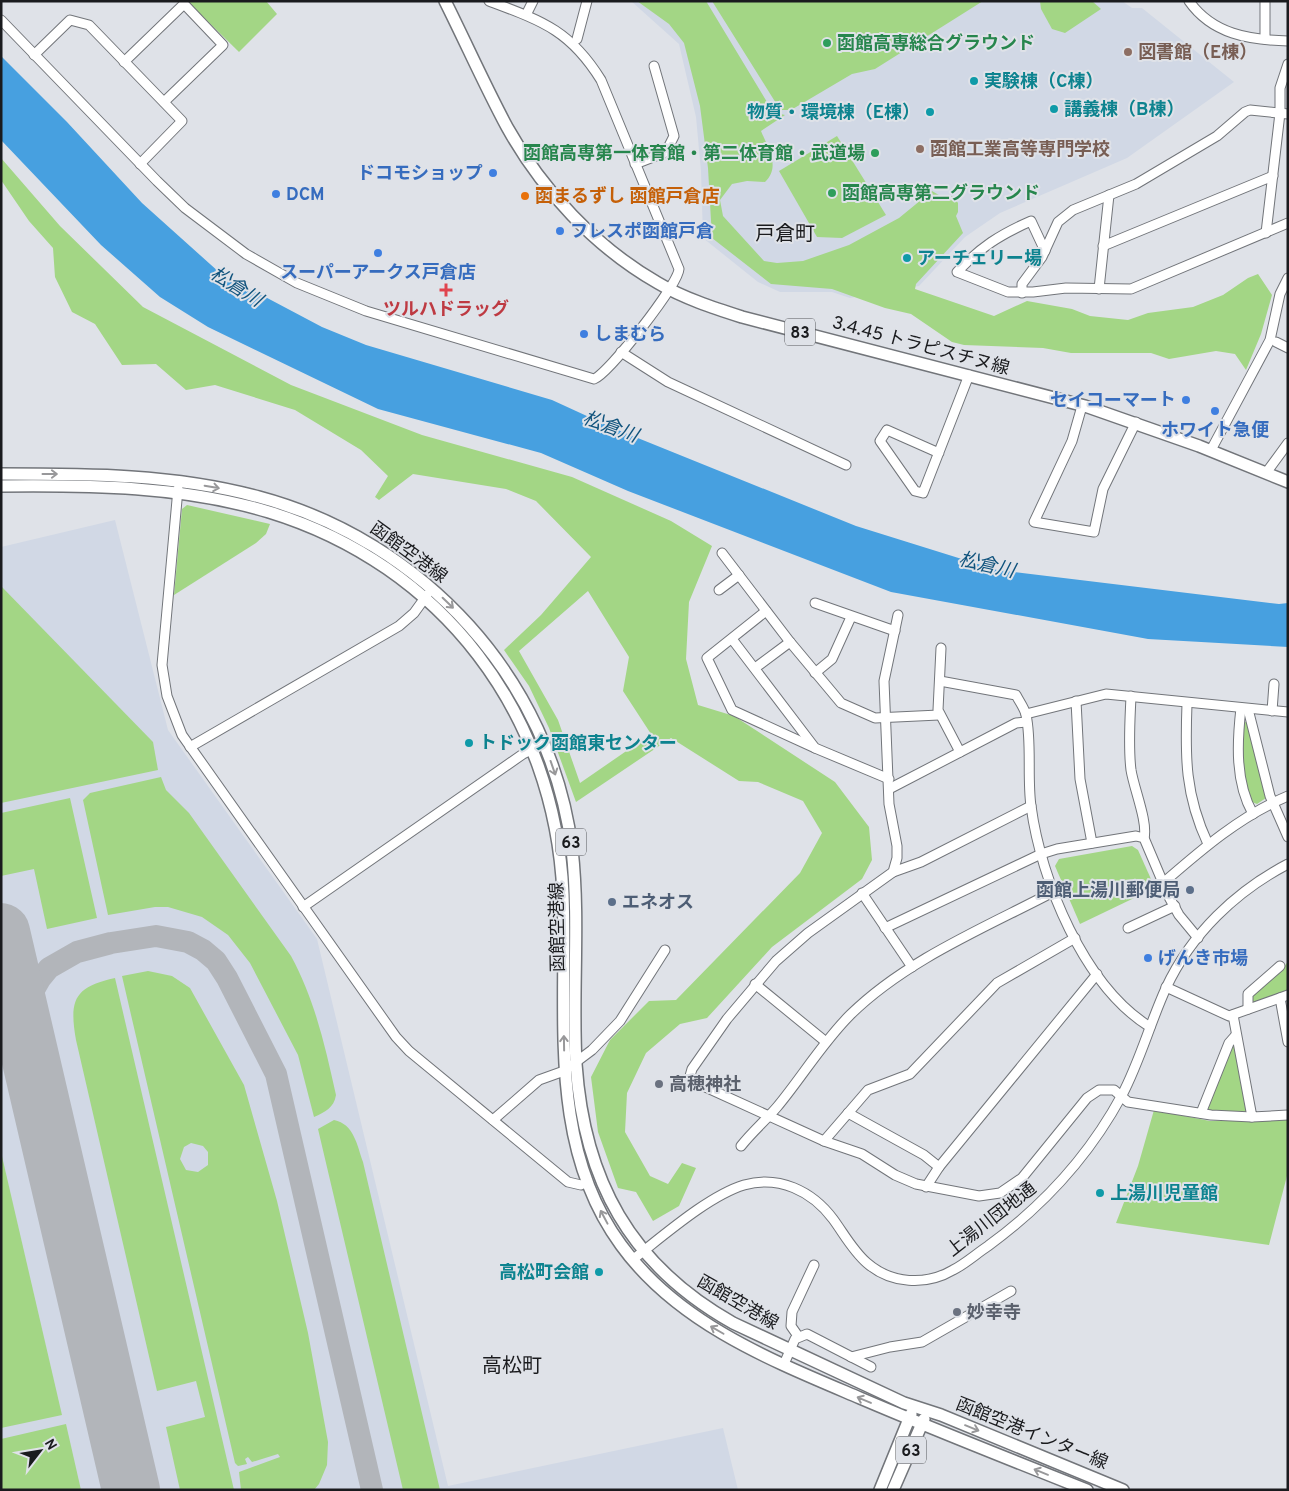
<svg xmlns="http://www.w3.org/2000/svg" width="1289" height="1491" font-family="Overpass,'Noto Sans JP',sans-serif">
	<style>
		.built { fill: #d1d8e5 }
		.green { fill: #a3d685; fill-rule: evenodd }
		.water { fill: #47a0e0 }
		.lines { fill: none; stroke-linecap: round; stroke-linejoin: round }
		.taxiway { stroke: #b2b5ba; stroke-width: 22 }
		.runway { stroke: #b2b5ba; stroke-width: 58 }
		.minor-casing { stroke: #72757a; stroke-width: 11 }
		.major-casing { stroke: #72757a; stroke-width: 14 }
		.minor { stroke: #fff; stroke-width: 9 }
		.major { stroke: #fff; stroke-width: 11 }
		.oneway { stroke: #98989a }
		.leisure-dot { fill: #2e9e5b; stroke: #dfe2e8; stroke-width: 2 }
		.education-dot { fill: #8d6e63; stroke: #dfe2e8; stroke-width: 2 }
		.culture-dot { fill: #0f9aa8; stroke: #dfe2e8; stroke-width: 2 }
		.shop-dot { fill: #3f7fe0; stroke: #dfe2e8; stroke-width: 2 }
		.food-dot { fill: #e8710a; stroke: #dfe2e8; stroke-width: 2 }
		.health-dot { fill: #e0444e; stroke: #dfe2e8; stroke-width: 2 }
		.service-dot { fill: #5c6f8a; stroke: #dfe2e8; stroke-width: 2 }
		.worship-dot { fill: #6b7280; stroke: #dfe2e8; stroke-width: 2 }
		.labels { text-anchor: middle; stroke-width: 4; stroke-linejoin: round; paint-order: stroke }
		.shield { fill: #dfe2e8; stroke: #55575b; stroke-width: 1 }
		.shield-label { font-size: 16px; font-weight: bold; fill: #1a1b1e }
		.leisure-label { font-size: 18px; font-weight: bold; fill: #27864d; stroke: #dfe2e8; text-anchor: start }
		.education-label { font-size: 18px; font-weight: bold; fill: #785e54; stroke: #dfe2e8; text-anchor: start }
		.culture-label { font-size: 18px; font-weight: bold; fill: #0d838f; stroke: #dfe2e8; text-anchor: start }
		.shop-label { font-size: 18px; font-weight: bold; fill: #366cbe; stroke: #dfe2e8; text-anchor: start }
		.food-label { font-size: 18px; font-weight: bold; fill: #c56008; stroke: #dfe2e8; text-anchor: start }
		.health-label { font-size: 18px; font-weight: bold; fill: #be3a42; stroke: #dfe2e8 }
		.street-label { font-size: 18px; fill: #1a1b1e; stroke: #dfe2e8 }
		.service-label { font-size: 18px; font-weight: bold; fill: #4e5e75; stroke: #dfe2e8; text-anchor: end }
		.worship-label { font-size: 18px; font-weight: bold; fill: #5b616d; stroke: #dfe2e8; text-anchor: start }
		.water-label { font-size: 19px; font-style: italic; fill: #10537d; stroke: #dfe2e8 }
		.quarter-label { font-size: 20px; fill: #1a1b1e; stroke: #dfe2e8 }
	</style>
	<rect width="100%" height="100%" fill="#dfe2e8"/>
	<g class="built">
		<path d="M 631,1 L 1122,1 L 1132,8 L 1142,8 L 1234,82 L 1127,158 L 1000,213 L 965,237 L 919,286 L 850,298 L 832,292 L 780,292 L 758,282 L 703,238 L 701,171 L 696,117 L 679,44 Z"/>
		<path d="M 115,520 L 168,730 L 317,939 L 448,1486 L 723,1428 L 738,1490 L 1,1490 L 1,547 Z"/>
	</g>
	<g class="green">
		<path d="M 187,1 L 266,1 L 277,14 L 239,52 Z"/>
		<path d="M 637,1 L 706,1 L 767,102 L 776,113 L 785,115 L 761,131 C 768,148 781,167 765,182 L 747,181 L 732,184 L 720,200 L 723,216 L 764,261 L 777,263 L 803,261 L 849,245 L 899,218 L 932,191 L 944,198 L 953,196 L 958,203 L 958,212 L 956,216 L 963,233 L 916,284 L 915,289 L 994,316 L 1027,301 L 1072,309 L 1090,316 L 1128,320 L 1148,313 L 1193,307 L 1223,295 L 1248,278 L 1258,274 L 1272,295 L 1261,334 L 1246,370 L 1235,354 L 1216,351 L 1169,359 L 1151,353 L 1071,353 L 1043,348 L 964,345 L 952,342 L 911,314 L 885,308 L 832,289 L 771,284 L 712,238 L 708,168 L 700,106 L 684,43 L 669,24 Z"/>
		<path d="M 712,1 L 983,1 L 875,69 L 852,74 L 791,110 L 781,110 L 774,100 Z"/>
		<path d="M 1040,1 L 1092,1 L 1101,9 L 1065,33 L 1052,29 L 1041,9 Z"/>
		<path d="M 837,136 L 886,215 L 842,238 L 817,237 L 779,171 Z"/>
		<path d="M 1,158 L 60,226 L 143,307 L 291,385 L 422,435 L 572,477 L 671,521 L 712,546 L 689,602 L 686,659 L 698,705 L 734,716 L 835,782 L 869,827 L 872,860 L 862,879 L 772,947 L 707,1018 L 680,1024 L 646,1053 L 627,1093 L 625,1132 L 650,1176 L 668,1184 L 682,1163 L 696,1168 L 679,1206 L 653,1221 L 636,1192 L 618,1188 L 598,1132 L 591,1077 L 610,1040 L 649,1001 L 676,1000 L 800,873 L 822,833 L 803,801 L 758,782 L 739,781 L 671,738 L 576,802 L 549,728 L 529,686 L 504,650 L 541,615 L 591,557 L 536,501 L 506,489 L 413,474 L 379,500 L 375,497 L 388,476 L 361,450 L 295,410 L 215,385 L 186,390 L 156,364 L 122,365 L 95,324 L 72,312 L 55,277 L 53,248 L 29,221 L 1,180 ZM 588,591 L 629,657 L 623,691 L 651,734 L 580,783 L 558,720 L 519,651 Z"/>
		<path d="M 187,505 L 270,524 L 266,534 L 256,543 L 174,595 L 182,509 Z"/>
		<path d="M 1,586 L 153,742 L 158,770 L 1,803 Z"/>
		<path d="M 1243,722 L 1247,722 L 1266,798 L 1257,804 L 1252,802 C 1241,778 1242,748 1243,722 Z"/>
		<path d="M 161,777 L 166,790 L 189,813 L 291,956 C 315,1000 325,1046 336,1095 C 334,1108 325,1112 314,1117 L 298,1055 L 250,963 L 228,935 L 202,917 L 168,907 L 155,907 L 108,915 L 83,800 L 90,793 Z"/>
		<path d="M 70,798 L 97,918 L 47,929 L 34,869 L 1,876 L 1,813 Z"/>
		<path d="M 1132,846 L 1138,850 L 1155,888 L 1080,924 L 1055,866 L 1059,859 Z"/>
		<path d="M 1288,961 L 1288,991 L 1251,1003 L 1252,995 L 1283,969 Z"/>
		<path d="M 148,971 L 172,976 L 190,988 L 244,1085 L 277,1201 L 308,1333 L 328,1442 L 327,1465 L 319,1484 L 314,1490 L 241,1490 L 239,1472 L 280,1457 L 278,1454 L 252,1462 L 248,1457 L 245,1459 L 247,1464 L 238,1466 L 235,1463 L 122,976 ZM 191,1143 L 203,1146 L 208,1152 L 208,1165 L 198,1172 L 186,1170 L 180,1159 L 184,1147 Z"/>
		<path d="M 115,978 L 234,1490 L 180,1490 L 166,1427 L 205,1417 L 196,1381 L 157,1391 L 76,1040 C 69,1000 74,987 115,978 Z"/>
		<path d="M 1232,1046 L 1235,1046 L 1247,1112 L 1207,1110 Z"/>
		<path d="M 1154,1110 L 1210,1121 L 1288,1119 L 1288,1172 L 1269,1245 L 1116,1223 L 1138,1166 Z"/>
		<path d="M 334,1120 C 354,1124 357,1145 363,1162 L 440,1490 L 403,1490 L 318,1129 Z"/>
		<path d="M 1,1152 L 62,1415 L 1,1428 Z"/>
		<path d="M 66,1424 L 81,1490 L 1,1490 L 1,1439 Z"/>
	</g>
	<path class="water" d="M 1,56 L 67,122 L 142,203 L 220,273 L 322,327 L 366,345 L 552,400 L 613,428 L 856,526 L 997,570 L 1279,604 L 1288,603 L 1288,647 L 1148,639 L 891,592 L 628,491 L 541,453 L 378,409 L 208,327 L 160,297 L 101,245 L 1,140 Z"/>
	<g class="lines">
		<path class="taxiway" d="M 24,1028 L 27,1002 L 40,979 L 49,968 L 77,952 L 111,943 L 156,936 L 188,942 L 203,950 L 216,961 L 227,978 L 276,1074 L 372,1490"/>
		<path class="runway" d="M 1,932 L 131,1490"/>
		<g class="minor-casing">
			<g id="minor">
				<path d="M 1189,1 C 1212,34 1249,40 1288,41"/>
				<path d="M 528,11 L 533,1"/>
				<path d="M 1,20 L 157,181 L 185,208 L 246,254 L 297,283 L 366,311 L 594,379 C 609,373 678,285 679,269 L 601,80 C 570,30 542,21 489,1"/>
				<path d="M 577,39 L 587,1"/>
				<path d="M 1265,39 L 1265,1"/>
				<path d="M 34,55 L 70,20 L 89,25 L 182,121 L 140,164"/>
				<path d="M 124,62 L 184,4 L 223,45 L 164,102"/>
				<path d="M 635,164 L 666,152 L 674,136 L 654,66"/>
				<path d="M 1266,233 L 1280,113 L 1280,88 L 1288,64"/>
				<path d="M 1103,246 L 1273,176"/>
				<path d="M 1045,251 L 1031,221 C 999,235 981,247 957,272 L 1008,292 L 1033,292 L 1066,288 L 1131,289 L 1288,223"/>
				<path d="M 1099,289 L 1109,195"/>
				<path d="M 1022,293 L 1022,284 L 1042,257 L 1058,222 L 1073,210 L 1136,184 L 1217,136 L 1245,112 L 1250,110 L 1288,114"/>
				<path d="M 1276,342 L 1288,348"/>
				<path d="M 621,352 L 668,382 L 846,465"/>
				<path d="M 1082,406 L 1072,441 L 1034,522 L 1094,532 L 1103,489 L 1136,422"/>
				<path d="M 1211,450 L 1270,340 L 1280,294 L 1288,278"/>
				<path d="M 939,453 L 887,430 L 880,441 L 915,491 L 923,493 L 969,375"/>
				<path d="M 1266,473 L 1288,443"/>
				<path d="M 178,489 L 162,665 L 167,696 L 182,735 L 396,1037 L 409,1051 L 568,1182 L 581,1185"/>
				<path d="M 722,553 L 790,642 L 841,703 L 875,718 L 939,715"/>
				<path d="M 719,590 L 739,575"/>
				<path d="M 815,603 L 895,631"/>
				<path d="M 766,611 L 707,658 L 732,710 L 815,748"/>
				<path d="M 898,615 L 884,681 L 889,804 L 897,846 L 897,858 L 893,872 L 808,933 L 776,961 L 727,1019 L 692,1069 L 690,1076 L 692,1081 L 824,1141 L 862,1154 L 895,1175 L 916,1184 L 979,1196 L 1000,1193 L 1022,1178 L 1087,1098 L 1099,1090 L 1114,1090 L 1128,1102 L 1211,1115 L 1252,1117"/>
				<path d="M 732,639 L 815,748 L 889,779"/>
				<path d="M 941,648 L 938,710 L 960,752"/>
				<path d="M 755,668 L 790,642"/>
				<path d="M 815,673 L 832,659 L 851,617"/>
				<path d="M 940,681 L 1016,695 C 1019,701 1025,709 1026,715 C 1032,741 1027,778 1031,806 C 1041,881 1084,986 1150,1027"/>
				<path d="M 1131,696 C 1130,721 1128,746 1131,770 C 1134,789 1148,822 1144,838"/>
				<path d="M 1076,701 L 1080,779 L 1092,843"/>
				<path d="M 1187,704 C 1185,757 1185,795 1208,844"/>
				<path d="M 1241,708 C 1237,743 1235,782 1253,814"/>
				<path d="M 1248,709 L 1270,796 L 1288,837"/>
				<path d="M 1272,711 L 1274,684"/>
				<path d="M 1026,714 L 1106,694 L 1288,712"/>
				<path d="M 190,747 L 399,626 L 414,613 L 427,595"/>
				<path d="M 889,789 L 1016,723 L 1026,722"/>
				<path d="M 893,872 L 921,862 L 1031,806"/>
				<path d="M 1163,883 C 1201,850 1240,816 1288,796"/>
				<path d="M 862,893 L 912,967"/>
				<path d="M 303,907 L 523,754 L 544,744"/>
				<path d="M 885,928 L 1041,854 L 1057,849 L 1136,836 L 1144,838 L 1169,897 L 1179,915 L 1198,938"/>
				<path d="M 1128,928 L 1175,906"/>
				<path d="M 755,984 L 826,1042"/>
				<path d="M 1166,987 L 1229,1016 L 1288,995"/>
				<path d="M 1280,998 L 1288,1042"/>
				<path d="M 1248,1009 L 1248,994 L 1280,966"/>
				<path d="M 1233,1015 L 1252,1117 L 1288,1115"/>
				<path d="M 848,1113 L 924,1155 L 939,1167"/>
				<path d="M 1201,1113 L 1229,1043 L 1236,1035"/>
				<path d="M 493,1120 L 539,1080 L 564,1071 L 592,1050 L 620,1021 L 665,950"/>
				<path d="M 824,1141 L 868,1090 L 910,1074 L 997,983 L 1075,938"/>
				<path d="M 741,1146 C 752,1132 765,1121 777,1107 C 802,1077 822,1043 850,1015 C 906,960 984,928 1053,892"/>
				<path d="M 926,1187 L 939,1167 L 1097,974"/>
				<path d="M 632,1260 C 662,1237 708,1196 744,1185 C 779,1175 812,1191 833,1219 C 844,1234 853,1251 867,1263 C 891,1284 926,1286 953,1270 C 965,1264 976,1254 988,1246 C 1043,1206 1089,1156 1122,1095 C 1140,1061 1150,1023 1166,988 C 1191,934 1236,891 1288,864"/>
				<path d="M 798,1336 L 791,1326 L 792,1312 L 814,1265"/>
				<path d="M 851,1357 L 890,1347 L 922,1342 L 1011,1291"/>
				<path d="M 784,1364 L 795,1339 L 807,1334 L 871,1367"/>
			</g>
		</g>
		<g class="major-casing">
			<g id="major">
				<path d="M 445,1 C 466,43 485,86 507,127 C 542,190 595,247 658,283 C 683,298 714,308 742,317 L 1085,406 L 1199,446 L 1288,482"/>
				<path d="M 1,474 C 88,474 175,474 259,497 C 423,541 551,679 572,849 C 580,921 572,992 576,1064 C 584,1180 630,1265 733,1323 L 904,1403 L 941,1415 L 1123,1490"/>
				<path d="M 1,486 C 90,485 183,486 269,512 C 442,565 555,713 563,894 C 568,1012 546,1143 621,1245 C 678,1324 773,1361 860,1398 C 935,1430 1011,1460 1087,1490"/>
				<path d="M 880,1490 L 911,1414"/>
				<path d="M 893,1490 L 924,1419"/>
			</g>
		</g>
		<use href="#minor" class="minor"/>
		<use href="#major" class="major"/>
	</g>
	<defs><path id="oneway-shaft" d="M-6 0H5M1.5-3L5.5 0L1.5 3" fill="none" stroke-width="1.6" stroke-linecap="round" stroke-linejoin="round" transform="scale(1.25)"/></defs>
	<g class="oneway">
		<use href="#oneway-shaft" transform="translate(50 474)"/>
		<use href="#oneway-shaft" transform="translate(212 487) rotate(10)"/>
		<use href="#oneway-shaft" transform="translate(448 603) rotate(44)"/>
		<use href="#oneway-shaft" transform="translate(553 768) rotate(71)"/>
		<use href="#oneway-shaft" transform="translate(564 1043) rotate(-91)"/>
		<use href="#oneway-shaft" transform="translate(604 1217) rotate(-118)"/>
		<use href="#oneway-shaft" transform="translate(717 1330) rotate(-150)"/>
		<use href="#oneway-shaft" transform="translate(864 1400) rotate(-157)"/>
		<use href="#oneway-shaft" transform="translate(972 1428) rotate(22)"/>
		<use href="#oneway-shaft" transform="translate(1041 1472) rotate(-158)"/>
	</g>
	<g class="leisure-dot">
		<circle cx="827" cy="43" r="5"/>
		<circle cx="875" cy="153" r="5"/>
		<circle cx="832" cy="193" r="5"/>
	</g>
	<g class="education-dot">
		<circle cx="1128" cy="52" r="5"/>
		<circle cx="920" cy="149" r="5"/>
	</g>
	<g class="culture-dot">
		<circle cx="974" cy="81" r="5"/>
		<circle cx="1054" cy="109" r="5"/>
		<circle cx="930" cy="112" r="5"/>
		<circle cx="907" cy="258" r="5"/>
		<circle cx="469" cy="743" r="5"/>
		<circle cx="1100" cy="1193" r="5"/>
		<circle cx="599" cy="1272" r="5"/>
	</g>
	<g class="shop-dot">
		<circle cx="493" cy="173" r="5"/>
		<circle cx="276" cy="194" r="5"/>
		<circle cx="560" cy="231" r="5"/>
		<circle cx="378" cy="253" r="5"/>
		<circle cx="584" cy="334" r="5"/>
		<circle cx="1186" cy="400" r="5"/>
		<circle cx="1215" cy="411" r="5"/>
		<circle cx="1148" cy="958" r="5"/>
	</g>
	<circle class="food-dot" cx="525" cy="196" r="5"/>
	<path class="health-dot" d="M443.5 282.5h5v5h5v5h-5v5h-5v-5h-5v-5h5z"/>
	<g class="service-dot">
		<circle cx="1190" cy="890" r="5"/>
		<circle cx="612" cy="902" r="5"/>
	</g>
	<g class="worship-dot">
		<circle cx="659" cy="1084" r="5"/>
		<circle cx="957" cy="1312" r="5"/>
	</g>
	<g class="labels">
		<g class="shield">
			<rect x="785" y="318.5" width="30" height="27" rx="4"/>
			<rect x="556" y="828.5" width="30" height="27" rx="4"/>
			<rect x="896" y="1436.5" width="30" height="27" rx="4"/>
		</g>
		<g class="shield-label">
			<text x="800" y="338">83</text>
			<text x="571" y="848">63</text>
			<text x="911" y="1456">63</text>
		</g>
		<g class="leisure-label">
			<text x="837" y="49">函館高専総合グラウンド</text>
			<text x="865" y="159" text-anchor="end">函館高専第一体育館・第二体育館・武道場</text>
			<text x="842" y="199">函館高専第二グラウンド</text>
		</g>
		<g class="education-label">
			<text x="1138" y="58">図書館（E棟）</text>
			<text x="930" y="155">函館工業高等専門学校</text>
		</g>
		<g class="culture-label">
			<text x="984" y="87">実験棟（C棟）</text>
			<text x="1064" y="115">講義棟（B棟）</text>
			<text x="920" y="118" text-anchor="end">物質・環境棟（E棟）</text>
			<text x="917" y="264">アーチェリー場</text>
			<text x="479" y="749">トドック函館東センター</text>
			<text x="1110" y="1199">上湯川児童館</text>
			<text x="589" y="1278" text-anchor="end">高松町会館</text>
		</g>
		<g class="shop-label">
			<text x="483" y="179" text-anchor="end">ドコモショップ</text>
			<text x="286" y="200">DCM</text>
			<text x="570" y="237">フレスポ函館戸倉</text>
			<text x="378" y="278" text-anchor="middle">スーパーアークス戸倉店</text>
			<text x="594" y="340">しまむら</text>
			<text x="1176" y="406" text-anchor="end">セイコーマート</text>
			<text x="1215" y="436" text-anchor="middle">ホワイト急便</text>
			<text x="1158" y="964">げんき市場</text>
		</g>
		<g class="food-label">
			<text x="535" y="202">函まるずし 函館戸倉店</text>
		</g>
		<g class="health-label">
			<text x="446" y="315">ツルハドラッグ</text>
		</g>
		<g class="street-label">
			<text transform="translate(921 345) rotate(15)" y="6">3.4.45 トラピスチヌ線</text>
			<text transform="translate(409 552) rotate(36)" y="6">函館空港線</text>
			<text transform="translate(557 927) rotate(-91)" y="6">函館空港線</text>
			<text transform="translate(991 1219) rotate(-38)" y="6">上湯川団地通</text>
			<text transform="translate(738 1302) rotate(30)" y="6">函館空港線</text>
			<text transform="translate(1032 1433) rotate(22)" y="6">函館空港インター線</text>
		</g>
		<g class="service-label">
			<text x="1180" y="896">函館上湯川郵便局</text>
			<text x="622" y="908" text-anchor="start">エネオス</text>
		</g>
		<g class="worship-label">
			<text x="669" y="1090">高穂神社</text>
			<text x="967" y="1318">妙幸寺</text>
		</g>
		<g class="water-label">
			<text transform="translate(237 286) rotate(32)" y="7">松倉川</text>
			<text transform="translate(611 426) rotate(20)" y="7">松倉川</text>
			<text transform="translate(987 564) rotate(13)" y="7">松倉川</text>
		</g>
		<g class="quarter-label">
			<text x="785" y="240">戸倉町</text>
			<text x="512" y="1372">高松町</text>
		</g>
	</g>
	<rect width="1289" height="1491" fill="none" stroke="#1a1b1e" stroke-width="5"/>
	<g transform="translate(40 1451) rotate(59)" stroke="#dfe2e8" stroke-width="4" paint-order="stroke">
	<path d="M0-4L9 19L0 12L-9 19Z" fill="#1a1b1e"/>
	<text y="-8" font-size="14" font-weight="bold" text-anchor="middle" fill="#1a1b1e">N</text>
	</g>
</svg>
